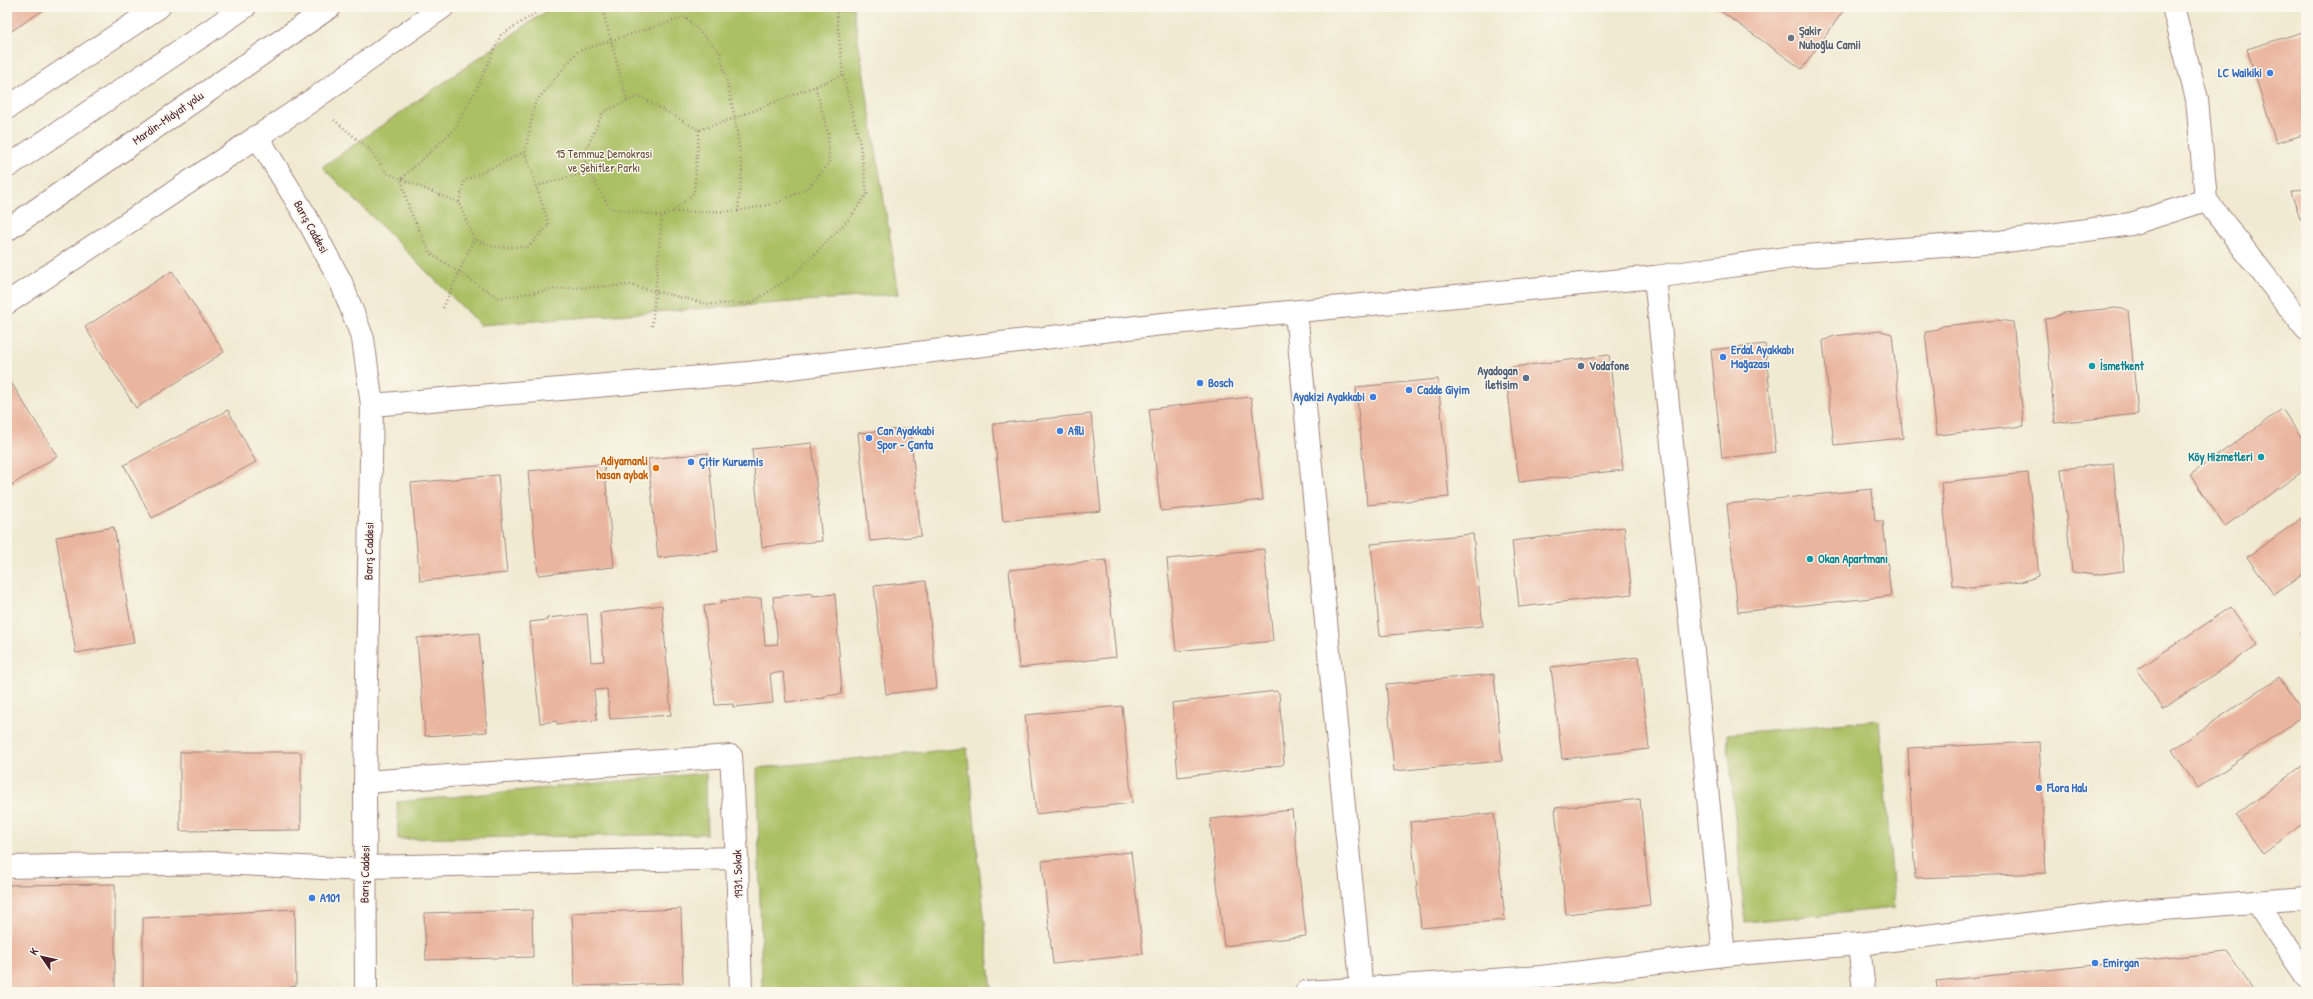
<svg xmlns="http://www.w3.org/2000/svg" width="2313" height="999" font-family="'Patrick Hand',sans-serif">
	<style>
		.green { fill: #abc064; stroke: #7a7048 }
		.building { fill: #eab59e }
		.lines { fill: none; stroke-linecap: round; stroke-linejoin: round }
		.street-casing { stroke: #9e847e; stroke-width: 24 }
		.secondary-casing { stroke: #9e847e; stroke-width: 24 }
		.primary-casing { stroke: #9e847e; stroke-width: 24 }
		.highway-casing { stroke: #9e847e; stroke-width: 24 }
		.path { stroke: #9e847e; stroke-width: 2.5; stroke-dasharray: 1 3; stroke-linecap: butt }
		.street { stroke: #fff; stroke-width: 22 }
		.secondary { stroke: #fff; stroke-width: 22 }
		.primary { stroke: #fff; stroke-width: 22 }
		.highway { stroke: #fff; stroke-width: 22 }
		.worship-dot { fill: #6b7280; stroke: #fbf7ec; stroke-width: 1.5 }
		.shop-dot { fill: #3f7fe0; stroke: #fbf7ec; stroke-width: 1.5 }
		.service-dot { fill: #5c6f8a; stroke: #fbf7ec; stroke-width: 1.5 }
		.culture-dot { fill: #0f9aa8; stroke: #fbf7ec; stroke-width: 1.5 }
		.food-dot { fill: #e8710a; stroke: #fbf7ec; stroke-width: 1.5 }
		.labels { text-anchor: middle; stroke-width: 3; stroke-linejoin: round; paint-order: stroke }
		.worship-label { font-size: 12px; font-weight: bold; fill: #5b616d; stroke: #fbf7ec; text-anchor: start }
		.shop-label { font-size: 12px; font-weight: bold; fill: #366cbe; stroke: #fbf7ec; text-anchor: start }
		.street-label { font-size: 12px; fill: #4a1f2b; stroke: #fbf7ec }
		.park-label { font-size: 12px; fill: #674f3c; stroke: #fbf7ec }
		.service-label { font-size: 12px; font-weight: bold; fill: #4e5e75; stroke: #fbf7ec; text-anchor: start }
		.culture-label { font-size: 12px; font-weight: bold; fill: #0d838f; stroke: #fbf7ec; text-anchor: start }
		.food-label { font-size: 12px; font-weight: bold; fill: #c56008; stroke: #fbf7ec; text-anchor: end }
	</style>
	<rect width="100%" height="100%" fill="#fbf7ec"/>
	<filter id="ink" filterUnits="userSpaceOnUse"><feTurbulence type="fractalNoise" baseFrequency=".025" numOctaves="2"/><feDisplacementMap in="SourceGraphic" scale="8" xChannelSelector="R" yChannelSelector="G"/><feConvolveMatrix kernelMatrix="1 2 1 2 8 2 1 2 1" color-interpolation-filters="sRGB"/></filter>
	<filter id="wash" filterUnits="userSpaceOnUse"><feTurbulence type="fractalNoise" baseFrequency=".012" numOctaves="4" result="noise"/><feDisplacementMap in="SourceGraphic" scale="16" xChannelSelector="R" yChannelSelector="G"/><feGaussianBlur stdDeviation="0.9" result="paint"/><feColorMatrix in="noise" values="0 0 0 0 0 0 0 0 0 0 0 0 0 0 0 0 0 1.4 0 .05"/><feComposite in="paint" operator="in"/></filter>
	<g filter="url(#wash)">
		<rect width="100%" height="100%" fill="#f1ead2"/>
		<g class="green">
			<path d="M 552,7 L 853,7 L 899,294 L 480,325 L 322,167 Z"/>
			<path d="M 1879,720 L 1895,908 L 1745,922 L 1727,734 Z"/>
			<path d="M 967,748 L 992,992 L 762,992 L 757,768 Z"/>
			<path d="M 706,773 L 707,834 L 398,839 L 397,802 Z"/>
		</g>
		<g id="blocks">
			<g class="building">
				<path d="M 7,7 L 48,7 L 7,34 Z"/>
				<path d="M 1715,7 L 1846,7 L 1802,69 Z"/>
				<path d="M 2306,31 L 2306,134 L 2276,143 L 2247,49 Z"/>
				<path d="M 2306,188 L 2306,223 L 2304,218 L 2300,219 L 2291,192 Z"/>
				<path d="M 172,271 L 224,352 L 136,408 L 85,327 Z"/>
				<path d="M 2116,308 L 2128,310 L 2138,414 L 2055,423 L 2045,319 L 2053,318 L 2063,313 Z"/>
				<path d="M 1997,320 L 2013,322 L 2024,426 L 1937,435 L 1925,332 L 1933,331 L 1943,326 Z"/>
				<path d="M 1881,331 L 1892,334 L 1903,438 L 1834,445 L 1823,341 L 1834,336 Z"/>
				<path d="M 1765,344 L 1776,452 L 1722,458 L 1711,350 Z"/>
				<path d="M 1609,355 L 1623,470 L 1519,482 L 1505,368 Z"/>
				<path d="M 7,376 L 57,456 L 7,488 Z"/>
				<path d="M 1438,379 L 1449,497 L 1367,505 L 1356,387 Z"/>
				<path d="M 1251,397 L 1263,500 L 1161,511 L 1149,409 Z"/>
				<path d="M 2282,409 L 2306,444 L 2306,469 L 2225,526 L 2190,475 Z"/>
				<path d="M 228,410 L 256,462 L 152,518 L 124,465 Z"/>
				<path d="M 1091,414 L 1101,511 L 1003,521 L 993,424 Z"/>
				<path d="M 910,428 L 921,536 L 870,541 L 858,433 Z"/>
				<path d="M 812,443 L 822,541 L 762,547 L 752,449 Z"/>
				<path d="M 708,453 L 718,551 L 658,558 L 648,459 Z"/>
				<path d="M 2113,463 L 2124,571 L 2094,575 L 2072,572 L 2061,469 Z"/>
				<path d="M 604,464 L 614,567 L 538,575 L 528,471 Z"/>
				<path d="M 2028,473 L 2039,576 L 2021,582 L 1972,588 L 1952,585 L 1941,482 Z"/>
				<path d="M 498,475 L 507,573 L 420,581 L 411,483 Z"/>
				<path d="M 1872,489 L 1875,521 L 1883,521 L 1891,596 L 1738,612 L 1727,504 Z"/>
				<path d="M 2306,515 L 2306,572 L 2274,595 L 2247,557 Z"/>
				<path d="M 114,527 L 134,643 L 76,653 L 56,537 Z"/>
				<path d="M 1624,527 L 1632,594 L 1519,607 L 1512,541 Z"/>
				<path d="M 1473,534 L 1483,626 L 1380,636 L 1371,544 Z"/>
				<path d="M 1264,549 L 1273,641 L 1176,651 L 1167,559 Z"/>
				<path d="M 1106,560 L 1116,657 L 1019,668 L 1009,570 Z"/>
				<path d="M 926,581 L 937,688 L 886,694 L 874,586 Z"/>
				<path d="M 813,593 L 813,596 L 835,594 L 842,694 L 825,696 L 825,698 L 786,702 L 783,672 L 770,674 L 773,703 L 733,707 L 733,704 L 715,705 L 704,606 L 721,604 L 721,601 L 761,598 L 765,645 L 778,644 L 773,597 Z"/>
				<path d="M 662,605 L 671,715 L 610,719 L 607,689 L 594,690 L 597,720 L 557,724 L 557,721 L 540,723 L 530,622 L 547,620 L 547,618 L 587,614 L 591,662 L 604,661 L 600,613 Z"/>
				<path d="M 2231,607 L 2257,645 L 2163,709 L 2137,670 Z"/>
				<path d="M 2306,628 L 2306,641 L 2300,633 Z"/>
				<path d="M 479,633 L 487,732 L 425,736 L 417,638 Z"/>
				<path d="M 1639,657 L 1649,749 L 1562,759 L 1551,667 Z"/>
				<path d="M 1494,674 L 1502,761 L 1394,771 L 1386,684 Z"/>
				<path d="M 2279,677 L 2305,715 L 2198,788 L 2172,750 Z"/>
				<path d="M 1276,691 L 1279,693 L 1284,763 L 1282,765 L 1178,777 L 1172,703 Z"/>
				<path d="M 1122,706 L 1132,803 L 1036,814 L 1025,715 Z"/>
				<path d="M 2039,742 L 2046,873 L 1915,878 L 1908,748 Z"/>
				<path d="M 180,752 L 301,752 L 301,830 L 180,831 Z"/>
				<path d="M 2306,763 L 2306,821 L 2263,854 L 2236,815 Z"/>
				<path d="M 1640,799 L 1650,905 L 1566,914 L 1555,808 Z"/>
				<path d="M 1292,810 L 1306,936 L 1224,946 L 1210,819 Z"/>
				<path d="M 1494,813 L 1505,920 L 1421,928 L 1410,822 Z"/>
				<path d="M 1131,852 L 1143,954 L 1053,964 L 1042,861 Z"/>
				<path d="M 115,884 L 115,992 L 7,992 L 7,885 Z"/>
				<path d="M 295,909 L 296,986 L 263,992 L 143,992 L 143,918 Z"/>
				<path d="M 681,909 L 683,983 L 575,986 L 572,913 Z"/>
				<path d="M 532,910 L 533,957 L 426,960 L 424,913 Z"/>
				<path d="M 2227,952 L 2255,992 L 1938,992 L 1936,981 Z"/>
			</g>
		</g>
	</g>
	<g filter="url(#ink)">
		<use href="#blocks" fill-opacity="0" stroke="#9e847e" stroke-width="1"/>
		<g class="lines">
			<g class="street-casing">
				<g id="street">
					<path d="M 1655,277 L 1724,955"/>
					<path d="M 1296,312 L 1362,992"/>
					<path d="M 365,782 L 731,756 L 737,858 L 741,992"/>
					<path d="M 7,867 L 217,863 L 364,870"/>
					<path d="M 366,867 L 737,858"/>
					<path d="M 2256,902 L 2306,976"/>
					<path d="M 1859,944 L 1864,992"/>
					<path d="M 1306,992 L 1541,977 L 1724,955 L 1859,944 L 2124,912 L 2306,898"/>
				</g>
			</g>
			<g class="secondary-casing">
				<g id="secondary">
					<path d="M 2173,7 L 2197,99 L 2206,200 L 2306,329"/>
					<path d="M 257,136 L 304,213 L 341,282 L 363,339 L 372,405 L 365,782 L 366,992"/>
					<path d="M 372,405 L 748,373 L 1153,325 L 1655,277 L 1792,257 L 1999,242 L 2131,224 L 2206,200"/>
				</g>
			</g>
			<g class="primary-casing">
				<g id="primary">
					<path d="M 7,108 L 159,7"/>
					<path d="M 7,303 L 311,101 L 443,7"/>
				</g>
			</g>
			<g class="highway-casing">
				<g id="highway">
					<path d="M 7,167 L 245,7"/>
					<path d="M 7,230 L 330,7"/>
				</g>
			</g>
			<g class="path">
				<path d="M 545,7 L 501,35 L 478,86 L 454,130 L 401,179 L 409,208 L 430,253 L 498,298 L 557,289 L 630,285 L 708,304 L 751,303 L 794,275 L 850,218 L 867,194 L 860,144 L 843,75 L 836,7"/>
				<path d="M 602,7 L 627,101"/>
				<path d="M 334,120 L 369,149 L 387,173 L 459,203"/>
				<path d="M 699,130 L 694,193 L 672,212 L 662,216 L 610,208 L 589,172 L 583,156 L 603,112 L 639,96 L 699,130 L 735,118 L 843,75"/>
				<path d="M 525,152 L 464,181 L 459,203 L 474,239 L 495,247 L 528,247 L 549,225 L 525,152 L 535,103 L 578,51 L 685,17 L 720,52 L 735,118 L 742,169 L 738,211 L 777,203 L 808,188 L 829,163 L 828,134 L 815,85"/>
				<path d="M 536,186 L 589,172"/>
				<path d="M 673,212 L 738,211"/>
				<path d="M 443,308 L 474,239"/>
				<path d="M 652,326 L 662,216"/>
			</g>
			<use href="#street" class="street"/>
			<use href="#secondary" class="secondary"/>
			<use href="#primary" class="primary"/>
			<use href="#highway" class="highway"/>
		</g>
	</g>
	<circle class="worship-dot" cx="1791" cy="38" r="4"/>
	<g class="shop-dot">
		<circle cx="2270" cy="73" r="4"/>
		<circle cx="1723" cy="357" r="4"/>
		<circle cx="1200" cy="383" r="4"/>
		<circle cx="1409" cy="390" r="4"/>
		<circle cx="1373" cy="397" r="4"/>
		<circle cx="1060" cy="431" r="4"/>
		<circle cx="869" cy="438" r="4"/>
		<circle cx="691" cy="462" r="4"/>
		<circle cx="2039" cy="788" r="4"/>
		<circle cx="312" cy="898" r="4"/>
		<circle cx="2095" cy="963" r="4"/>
	</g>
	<g class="service-dot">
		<circle cx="1581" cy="366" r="4"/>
		<circle cx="1526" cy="378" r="4"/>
	</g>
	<g class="culture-dot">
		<circle cx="2092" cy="366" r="4"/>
		<circle cx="2261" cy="457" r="4"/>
		<circle cx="1810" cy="559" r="4"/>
	</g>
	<circle class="food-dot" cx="656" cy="468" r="4"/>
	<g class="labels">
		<g class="worship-label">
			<text x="1799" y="35">Şakir<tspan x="1799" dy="14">Nuhoğlu Camii</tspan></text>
		</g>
		<g class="shop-label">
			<text x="2262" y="77" text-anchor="end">LC Waikiki</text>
			<text x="1731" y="354">Erdal Ayakkabı<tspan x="1731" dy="14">Mağazası</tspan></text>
			<text x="1208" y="387">Bosch</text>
			<text x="1417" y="394">Cadde Giyim</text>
			<text x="1365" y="401" text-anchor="end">Ayakizi Ayakkabi</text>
			<text x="877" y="435">Can Ayakkabi<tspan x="877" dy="14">Spor - Çanta</tspan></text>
			<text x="1068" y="435">Afili</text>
			<text x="699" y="466">Çitir Kuruemis</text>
			<text x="2047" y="792">Flora Halı</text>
			<text x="320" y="902">A101</text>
			<text x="2103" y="967">Emirgan</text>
		</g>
		<g class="street-label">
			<text transform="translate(168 118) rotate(-35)" y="4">Mardin-Midyat yolu</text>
			<text transform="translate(311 227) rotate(61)" y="4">Barış Caddesi</text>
			<text transform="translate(369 551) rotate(-89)" y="4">Barış Caddesi</text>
			<text transform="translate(365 874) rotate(-89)" y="4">Barış Caddesi</text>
			<text transform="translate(738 874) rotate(-92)" y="4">1931. Sokak</text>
		</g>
		<g class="park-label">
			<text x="604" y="158">15 Temmuz Demokrasi<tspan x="604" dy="14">ve Şehitler Parkı</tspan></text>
		</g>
		<g class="service-label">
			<text x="1589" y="370">Vodafone</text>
			<text x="1518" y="375" text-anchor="end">Ayadogan<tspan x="1518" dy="14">iletisim</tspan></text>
		</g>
		<g class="culture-label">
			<text x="2100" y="370">İsmetkent</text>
			<text x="2253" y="461" text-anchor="end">Köy Hizmetleri</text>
			<text x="1818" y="563">Okan Apartmanı</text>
		</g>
		<g class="food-label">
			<text x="648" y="465">Adiyamanli<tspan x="648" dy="14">hasan aybak</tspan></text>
		</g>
	</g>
	<rect width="2313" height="999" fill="none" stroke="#fbf7ec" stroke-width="24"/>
	<g transform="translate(42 957) rotate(304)" stroke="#fbf7ec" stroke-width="3" paint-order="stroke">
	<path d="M0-3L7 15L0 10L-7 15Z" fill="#4a1f2b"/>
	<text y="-6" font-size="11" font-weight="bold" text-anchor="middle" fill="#4a1f2b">K</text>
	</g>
</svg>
